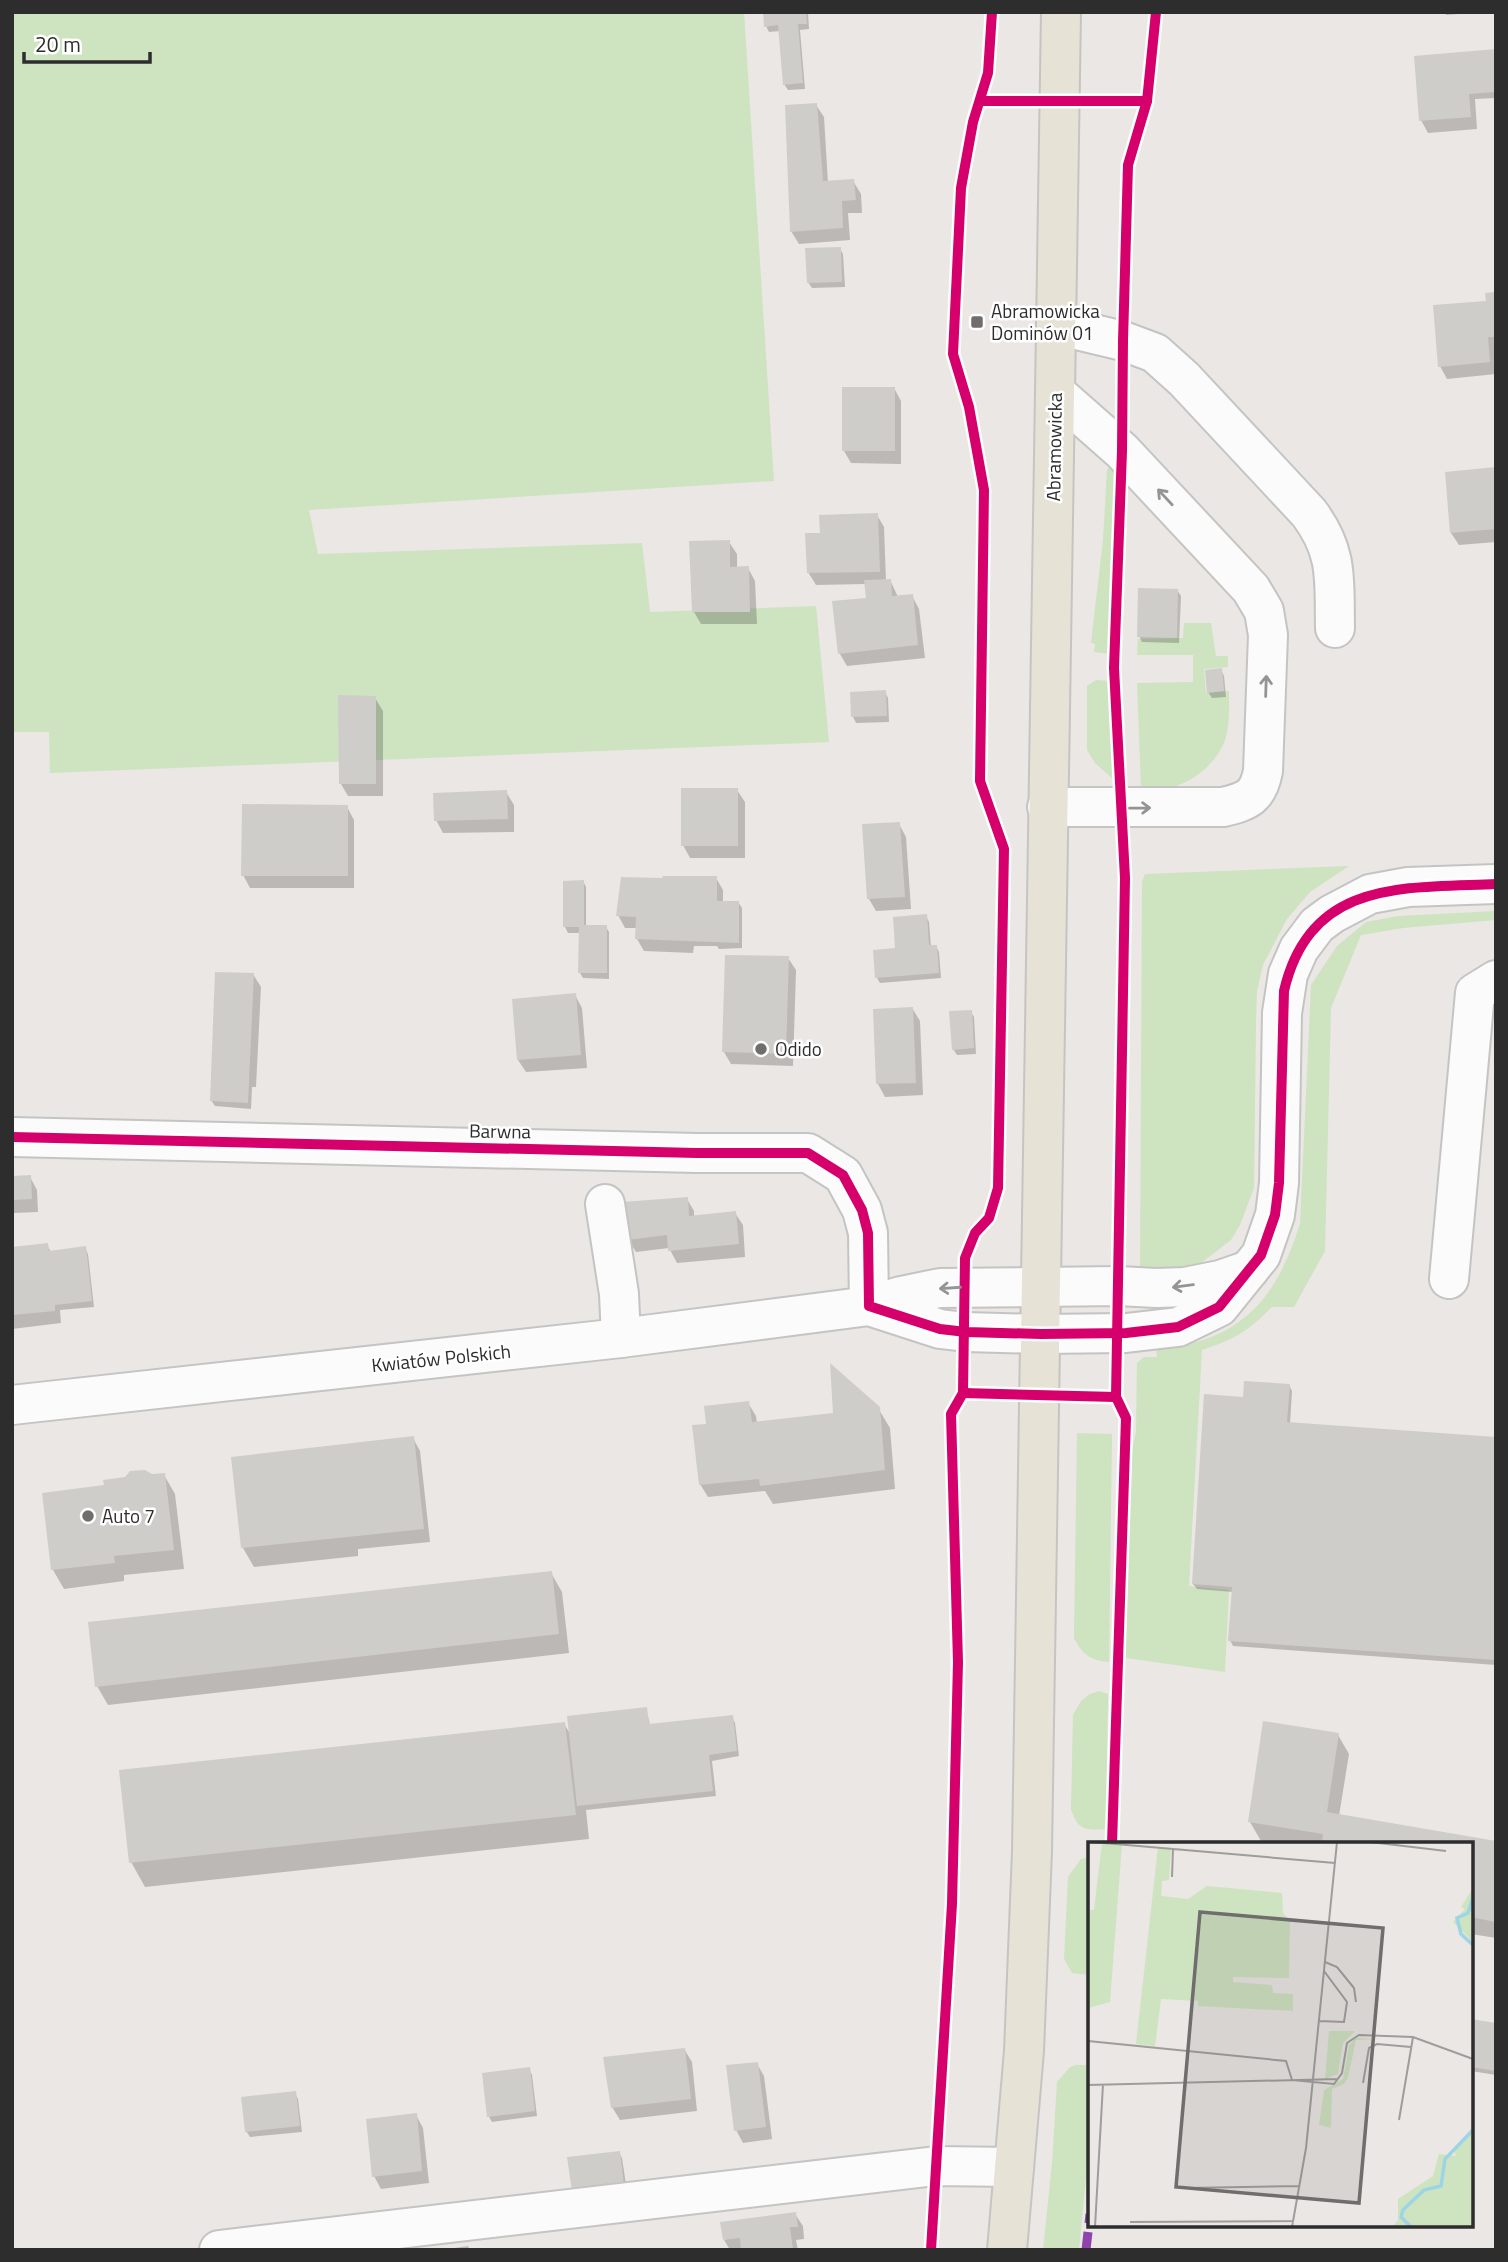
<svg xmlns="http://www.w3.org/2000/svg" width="1508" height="2262" font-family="'Titillium Web',sans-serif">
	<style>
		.green { fill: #cee3c0 }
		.shadow { fill: #0003 }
		.building { fill: #cfcdca }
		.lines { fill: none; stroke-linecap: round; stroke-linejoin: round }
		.minor-casing { stroke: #c4c4c3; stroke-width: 42 }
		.major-casing { stroke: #c6c4c3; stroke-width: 42 }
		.minor { stroke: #fcfbfb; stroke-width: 38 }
		.major { stroke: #e7e2d6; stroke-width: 38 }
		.quiet { stroke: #8e44ad; stroke-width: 9; stroke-dasharray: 18 9; stroke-linecap: butt }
		.cycleway-casing { stroke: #fff; stroke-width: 15 }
		.cycleway { stroke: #d6006c; stroke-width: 10 }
		.oneway { stroke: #949494 }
		.poi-dot { fill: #6f6e6d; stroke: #fff; stroke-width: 2.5 }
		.labels { text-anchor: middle; stroke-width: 5; stroke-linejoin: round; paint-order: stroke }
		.poi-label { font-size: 19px; fill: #2d2d2d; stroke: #fff; text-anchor: start }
		.street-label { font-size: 19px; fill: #2d2d2d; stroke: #fff }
		.inset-river { fill: none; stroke: #9dd5e6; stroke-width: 3.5 }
		.inset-road { fill: none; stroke: #9e9d9b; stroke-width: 2 }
		.view { fill: #6f6e6d; fill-opacity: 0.15; stroke: #6f6e6d; stroke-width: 3.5 }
		.inset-edge { fill: none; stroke: #2d2d2d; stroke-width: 3.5 }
	</style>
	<rect width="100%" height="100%" fill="#eae7e4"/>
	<g class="green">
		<path d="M 12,12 L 744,12 L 774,481 L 309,510 L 318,554 L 642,543 L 650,612 L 816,606 L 829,742 L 50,773 L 49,732 L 12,732 Z"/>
		<path d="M 1110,466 L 1114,466 L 1115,475 L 1111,654 L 1094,652 L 1095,644 L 1091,643 L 1103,540 L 1107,470 Z"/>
		<path d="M 1184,623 L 1211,623 L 1216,656 L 1228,656 L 1228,667 L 1204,669 L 1206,693 L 1229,691 C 1229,708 1230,725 1225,740 C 1216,765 1189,786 1163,789 C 1156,790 1148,788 1141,788 L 1137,683 L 1193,682 L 1193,655 L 1137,655 L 1138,639 L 1183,638 Z"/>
		<path d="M 1096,680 L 1111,681 L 1113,779 L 1095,763 L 1087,750 L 1087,686 Z"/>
		<path d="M 1349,866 L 1310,892 L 1287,919 L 1263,965 L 1257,991 L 1256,1021 L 1254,1188 L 1240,1225 L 1231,1240 L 1201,1263 L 1181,1270 L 1140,1273 L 1142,882 L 1145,874 Z"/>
		<path d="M 1496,911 L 1496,920 L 1403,928 L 1361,935 L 1331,1008 L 1325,1251 L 1294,1307 L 1272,1307 C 1247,1332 1235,1339 1202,1350 L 1189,1586 L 1229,1590 L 1225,1672 L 1126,1658 L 1128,1467 L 1136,1432 L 1137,1363 L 1144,1357 L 1157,1357 L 1156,1345 C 1167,1345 1179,1346 1189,1344 C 1255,1328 1281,1283 1300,1224 L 1311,985 L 1337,946 L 1366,922 L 1398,916 Z"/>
		<path d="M 1077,1433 L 1112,1434 L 1109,1662 C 1091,1661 1082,1654 1074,1638 Z"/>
		<path d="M 1099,1691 L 1108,1694 L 1106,1829 C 1085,1830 1078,1831 1071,1809 L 1073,1715 L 1081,1701 L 1090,1694 Z"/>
		<path d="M 1090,1857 L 1090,1975 L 1072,1973 L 1064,1959 L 1068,1877 L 1081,1859 Z"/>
		<path d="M 1076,2065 L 1090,2065 L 1090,2137 L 1079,2250 L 1043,2250 L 1052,2163 L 1057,2082 L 1070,2067 Z"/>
	</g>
	<g class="shadow">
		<path d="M 765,12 L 808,12 L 809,29 L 800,30 L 805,89 L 788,90 L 784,84 L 780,31 L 769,32 L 766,26 Z"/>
		<path d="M 1445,12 L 1484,12 L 1446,15 Z"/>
		<path d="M 1496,51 L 1496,98 L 1475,99 L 1477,129 L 1428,133 L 1421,120 Z"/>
		<path d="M 816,105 L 824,117 L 828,183 L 853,181 L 861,194 L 862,213 L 848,213 L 850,240 L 799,244 L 791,231 Z"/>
		<path d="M 840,249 L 843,254 L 845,287 L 812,288 L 808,282 Z"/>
		<path d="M 1496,294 L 1496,374 L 1447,379 L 1440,366 Z"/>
		<path d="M 894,388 L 901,401 L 901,464 L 851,463 L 844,451 Z"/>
		<path d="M 1496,469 L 1496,542 L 1459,545 L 1451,533 Z"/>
		<path d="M 877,515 L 884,527 L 886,581 L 890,580 L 898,597 L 912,596 L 919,609 L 925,658 L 847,666 L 840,654 L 834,602 L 868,600 L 866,584 L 816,585 L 808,572 L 821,534 Z"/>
		<path d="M 729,542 L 737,554 L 737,568 L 748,568 L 755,581 L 757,624 L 701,624 L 694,612 Z"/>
		<path d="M 1177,590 L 1181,596 L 1179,643 L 1142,642 L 1139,636 Z"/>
		<path d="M 1221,670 L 1224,676 L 1226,697 L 1212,698 L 1208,692 Z"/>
		<path d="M 885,692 L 888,698 L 889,722 L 856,723 L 853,717 Z"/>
		<path d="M 375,698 L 383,711 L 383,796 L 348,796 L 341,784 Z"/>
		<path d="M 737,790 L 745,802 L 745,858 L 690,858 L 683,845 Z"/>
		<path d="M 506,792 L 514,805 L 514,832 L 443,833 L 436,820 Z"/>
		<path d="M 347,807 L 354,820 L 354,888 L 250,888 L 243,875 Z"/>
		<path d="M 899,824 L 906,837 L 911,909 L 876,911 L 869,899 Z"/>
		<path d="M 716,878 L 723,890 L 723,902 L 738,902 L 742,908 L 742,948 L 719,949 L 717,946 L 694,946 L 693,953 L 644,951 L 637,939 L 638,928 L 625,928 L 618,915 Z"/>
		<path d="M 583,881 L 586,887 L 586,926 L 606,927 L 609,932 L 609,979 L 583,978 L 580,973 L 580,933 L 568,933 L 565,927 Z"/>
		<path d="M 926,916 L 929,922 L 931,947 L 936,946 L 939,952 L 941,978 L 880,983 L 877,978 L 897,950 Z"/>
		<path d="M 788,958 L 796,970 L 793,1066 L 731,1064 L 724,1052 Z"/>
		<path d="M 253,974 L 261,987 L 256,1087 L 252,1087 L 251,1109 L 215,1106 L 211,1100 Z"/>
		<path d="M 575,995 L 582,1008 L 587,1068 L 526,1072 L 518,1060 Z"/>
		<path d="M 912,1008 L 920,1021 L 923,1095 L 885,1097 L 878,1084 L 875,1011 Z"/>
		<path d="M 971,1012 L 974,1017 L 976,1054 L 957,1055 L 953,1049 Z"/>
		<path d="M 30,1177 L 37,1190 L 38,1212 L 12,1213 L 12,1178 Z"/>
		<path d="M 687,1199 L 694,1211 L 694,1217 L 735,1213 L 743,1225 L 745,1257 L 677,1263 L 669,1248 L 636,1252 L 628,1239 Z"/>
		<path d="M 47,1245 L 51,1252 L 85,1248 L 88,1254 L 94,1307 L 60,1310 L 61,1323 L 12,1329 L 12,1249 Z"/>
		<path d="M 1289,1385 L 1292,1391 L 1290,1424 L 1496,1438 L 1496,1665 L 1233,1646 L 1230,1640 L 1233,1592 L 1197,1589 L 1193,1584 L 1245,1399 Z"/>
		<path d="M 748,1403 L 756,1416 L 757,1424 L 878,1408 L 890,1428 L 895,1489 L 773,1504 L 765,1491 L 708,1497 L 700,1484 L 708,1426 Z"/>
		<path d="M 413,1438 L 420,1451 L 430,1542 L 358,1549 L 358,1556 L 254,1567 L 243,1548 Z"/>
		<path d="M 164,1475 L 175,1494 L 184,1569 L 124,1575 L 124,1581 L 64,1589 L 53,1570 L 106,1487 Z"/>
		<path d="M 551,1573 L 562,1592 L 569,1653 L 108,1705 L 97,1686 Z"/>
		<path d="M 646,1709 L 650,1725 L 732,1717 L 735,1723 L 739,1756 L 712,1761 L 716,1796 L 586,1810 L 589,1839 L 145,1887 L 131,1862 L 564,1724 L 571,1735 Z"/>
		<path d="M 1338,1735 L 1349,1754 L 1339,1816 L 1496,1843 L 1496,1938 L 1471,1934 L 1471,1844 L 1279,1844 L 1261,1841 L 1250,1822 Z"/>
		<path d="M 1471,2021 L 1496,2025 L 1496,2075 L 1471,2071 Z"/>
		<path d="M 684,2049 L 692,2062 L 697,2111 L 620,2120 L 612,2107 Z"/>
		<path d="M 757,2064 L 764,2076 L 772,2139 L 743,2143 L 736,2130 Z"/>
		<path d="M 529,2069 L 532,2075 L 537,2116 L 492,2122 L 489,2117 Z"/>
		<path d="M 295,2093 L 298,2099 L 302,2132 L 250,2137 L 246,2131 Z"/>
		<path d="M 416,2115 L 423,2128 L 429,2183 L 381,2189 L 374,2176 Z"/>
		<path d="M 619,2153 L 622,2158 L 627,2191 L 569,2159 Z"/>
		<path d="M 795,2214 L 803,2226 L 804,2239 L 796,2240 L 798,2250 L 730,2250 L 724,2240 Z"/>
		<path d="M 468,2246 L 470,2250 L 441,2250 Z"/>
	</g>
	<g class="building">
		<path d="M 763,12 L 806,12 L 807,24 L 798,24 L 803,83 L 783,85 L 778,25 L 764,27 Z"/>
		<path d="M 1496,49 L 1496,92 L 1469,94 L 1471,117 L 1419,121 L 1414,56 Z"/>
		<path d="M 817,103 L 823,181 L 854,179 L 856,200 L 842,201 L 843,228 L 790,232 L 785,105 Z"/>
		<path d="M 841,247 L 842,282 L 807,283 L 805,248 Z"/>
		<path d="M 1496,292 L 1496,337 L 1488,337 L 1490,362 L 1438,367 L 1433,305 L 1486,301 L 1485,293 Z"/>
		<rect x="842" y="387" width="53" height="64"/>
		<path d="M 1496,467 L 1496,529 L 1450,533 L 1445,472 Z"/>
		<path d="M 878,513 L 880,572 L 807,573 L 805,533 L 820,533 L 819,515 Z"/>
		<path d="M 730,540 L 730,567 L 749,566 L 750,612 L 692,612 L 689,541 Z"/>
		<path d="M 891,579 L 892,596 L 913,594 L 918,645 L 838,654 L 832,601 L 866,598 L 864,580 Z"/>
		<path d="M 1138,588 L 1178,589 L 1177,638 L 1137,637 Z"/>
		<path d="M 1222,668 L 1224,691 L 1207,693 L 1205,670 Z"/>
		<path d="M 886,690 L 887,716 L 851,717 L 850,692 Z"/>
		<path d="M 338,695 L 376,696 L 376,784 L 339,784 Z"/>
		<rect x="681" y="788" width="57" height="58"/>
		<path d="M 507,790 L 508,819 L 434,821 L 433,793 Z"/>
		<path d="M 242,804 L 348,805 L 348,876 L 241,876 Z"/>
		<path d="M 900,822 L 905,897 L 867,899 L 862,824 Z"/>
		<path d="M 663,876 L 717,876 L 717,901 L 739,901 L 739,943 L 635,939 L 636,917 L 616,916 L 621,877 L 662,878 Z"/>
		<path d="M 584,880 L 584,925 L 607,925 L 607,973 L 578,973 L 579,927 L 563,927 L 563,881 Z"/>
		<path d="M 927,914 L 929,945 L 937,945 L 939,973 L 875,978 L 873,950 L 895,948 L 893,917 Z"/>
		<path d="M 725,955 L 789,956 L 786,1054 L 722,1052 Z"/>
		<path d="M 215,972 L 254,973 L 248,1103 L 210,1101 Z"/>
		<path d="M 576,993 L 581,1055 L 517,1060 L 512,999 Z"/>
		<path d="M 913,1007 L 916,1083 L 876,1084 L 873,1009 Z"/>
		<path d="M 972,1010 L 974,1048 L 952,1050 L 949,1011 Z"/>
		<path d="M 31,1175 L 32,1199 L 12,1200 L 12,1176 Z"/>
		<path d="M 688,1197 L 689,1216 L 736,1211 L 739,1244 L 668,1251 L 667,1235 L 627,1240 L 623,1202 Z"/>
		<path d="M 48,1243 L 49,1251 L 86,1246 L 92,1301 L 55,1305 L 55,1311 L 12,1315 L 12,1247 Z"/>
		<path d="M 830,1363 L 880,1407 L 885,1470 L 760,1486 L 759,1479 L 699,1485 L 692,1425 L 706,1424 L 704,1406 L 749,1401 L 752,1422 L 833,1413 Z"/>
		<path d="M 1244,1381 L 1290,1384 L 1287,1422 L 1496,1437 L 1496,1660 L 1228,1641 L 1232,1587 L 1192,1584 L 1204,1394 L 1243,1397 Z"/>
		<path d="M 414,1436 L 424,1529 L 241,1548 L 231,1457 Z"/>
		<path d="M 145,1470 L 152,1474 L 165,1473 L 174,1550 L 114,1556 L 115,1563 L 51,1570 L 42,1493 L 104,1485 L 103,1480 L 125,1477 L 130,1471 Z"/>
		<path d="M 552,1571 L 559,1634 L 95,1687 L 88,1622 Z"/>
		<path d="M 647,1707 L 649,1724 L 733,1715 L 737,1751 L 709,1755 L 713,1791 L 577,1806 L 567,1716 Z"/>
		<path d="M 1263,1721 L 1339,1733 L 1327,1812 L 1496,1841 L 1495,1922 L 1471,1917 L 1471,1844 L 1322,1844 L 1323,1834 L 1248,1822 Z"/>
		<path d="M 565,1722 L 576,1815 L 129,1863 L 119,1770 Z"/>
		<path d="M 1471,2019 L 1496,2023 L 1496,2071 L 1471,2067 Z"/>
		<path d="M 685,2048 L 691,2099 L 611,2108 L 603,2057 Z"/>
		<path d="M 758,2062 L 766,2127 L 734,2131 L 726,2065 Z"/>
		<path d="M 530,2067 L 535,2111 L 487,2117 L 482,2073 Z"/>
		<path d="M 296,2091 L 300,2126 L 245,2132 L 241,2097 Z"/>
		<path d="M 417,2113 L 422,2171 L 372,2177 L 366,2119 Z"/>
		<path d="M 620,2151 L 624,2185 L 572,2191 L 567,2157 Z"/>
		<path d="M 796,2212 L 798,2227 L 790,2227 L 793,2250 L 741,2250 L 740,2238 L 723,2240 L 720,2222 Z"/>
	</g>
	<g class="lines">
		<g class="minor-casing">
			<g id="minor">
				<path d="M 1056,325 L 1123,341 L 1155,353 L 1184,379 L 1309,513 C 1339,553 1334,581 1335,628"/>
				<path d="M 1047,807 L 1223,807 C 1248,801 1258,797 1263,771 L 1268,635 L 1264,611 L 1251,589 L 1122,451 L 1055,392"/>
				<path d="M 12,1137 L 697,1153 L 808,1153 L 843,1175 L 862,1210 L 868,1233 L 869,1306"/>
				<path d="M 605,1204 L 619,1294 L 621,1338"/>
				<path d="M 1449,1279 L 1475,993 L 1496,980"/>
				<path d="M 869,1306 L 940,1329 L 966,1332 L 1041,1334 L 1126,1333 L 1178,1327 L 1219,1307 L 1261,1255 L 1275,1215 L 1279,1183 L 1282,1013 L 1288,974 L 1299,949 L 1317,925 L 1332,914 L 1370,894 L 1408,887 L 1496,884"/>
				<path d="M 12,1405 L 621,1338 L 869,1306 L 901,1296 L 940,1288 L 1119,1286 L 1156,1288 L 1185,1287 L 1220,1280 L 1249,1270"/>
				<path d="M 219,2250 L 936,2166 L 1014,2167"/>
			</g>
		</g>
		<g class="major-casing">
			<path id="major" d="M 1007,2250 L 1024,2051 L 1032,1851 L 1061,12"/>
		</g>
		<use href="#minor" class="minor"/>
		<use href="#major" class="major"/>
		<path class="quiet" d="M 1086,2250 L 1090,2214"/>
		<g class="cycleway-casing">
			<g id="cycleway">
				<path d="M 980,101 L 1147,101"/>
				<path d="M 12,1137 L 697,1153 L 808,1153 L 843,1175 L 862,1210 L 868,1233 L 869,1306 L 940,1329 L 966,1332 L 1041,1334 L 1126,1333 L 1178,1327 L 1219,1307 L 1261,1255 L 1275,1215 L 1279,1183 L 1284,991 C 1310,879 1404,888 1496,884"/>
				<path d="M 963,1393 L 1116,1397"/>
				<path d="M 1112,1844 L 1126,1418 L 1116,1397 L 1125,878 L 1114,668 L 1122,451 L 1123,341 L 1128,165 L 1147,101 L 1156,12"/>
				<path d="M 931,2250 L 952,1904 L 958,1662 L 951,1414 L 963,1393 L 965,1258 L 975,1233 L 989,1218 L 998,1188 L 1004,849 L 980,781 L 984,490 L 969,407 L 953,354 L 961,188 L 973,122 L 988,73 L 992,12"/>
			</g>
		</g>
		<use href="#cycleway" class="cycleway"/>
	</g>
	<defs><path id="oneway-shaft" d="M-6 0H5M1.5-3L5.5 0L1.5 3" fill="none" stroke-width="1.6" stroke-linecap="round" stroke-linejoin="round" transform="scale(1.75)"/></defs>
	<g class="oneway">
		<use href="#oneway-shaft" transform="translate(1165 497) rotate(-133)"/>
		<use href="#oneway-shaft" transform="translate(1266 686) rotate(-88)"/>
		<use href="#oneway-shaft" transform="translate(1140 808) rotate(-1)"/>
		<use href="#oneway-shaft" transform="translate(1183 1286) rotate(173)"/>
		<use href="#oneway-shaft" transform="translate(950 1288) rotate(176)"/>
	</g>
	<g class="poi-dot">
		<rect x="970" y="315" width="14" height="14" rx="3.5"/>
		<circle cx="761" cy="1049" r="7"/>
		<circle cx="88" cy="1516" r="7"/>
	</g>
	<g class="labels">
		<g class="poi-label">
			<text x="991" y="318">Abramowicka<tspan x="991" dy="22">Dominów 01</tspan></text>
			<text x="775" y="1056">Odido</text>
			<text x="102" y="1523">Auto 7</text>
		</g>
		<g class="street-label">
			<text transform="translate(1054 447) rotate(-89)" y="7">Abramowicka</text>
			<text transform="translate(500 1131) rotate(1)" y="7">Barwna</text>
			<text transform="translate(441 1358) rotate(-6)" y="7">Kwiatów Polskich</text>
		</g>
	</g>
	<g transform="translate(1088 1842)">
		<rect width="385" height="385" fill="#eae7e4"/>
		<path d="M 14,1 L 34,2 L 22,160 L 0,166 L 0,68 L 6,68 ZM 70,5 L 83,6 L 81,38 L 74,39 L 73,54 L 100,57 L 119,44 L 194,51 L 195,71 L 202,79 L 201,136 L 145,135 L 145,140 L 184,143 L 185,151 L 205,152 L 205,169 L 110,164 L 110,159 L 73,157 L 67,204 L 48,202 ZM 385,46 L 385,100 L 365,80 L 377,67 L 373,65 ZM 241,189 L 267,189 L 255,201 L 250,232 L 237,237 ZM 268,196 L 293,197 L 268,198 L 260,236 L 256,242 L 244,247 L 243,286 L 231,283 L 236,248 L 255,237 L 261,203 ZM 385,288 L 385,385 L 304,385 L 310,378 L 310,357 L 345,334 L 351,312 L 368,314 L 366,308 Z" fill="#cee3c0"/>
		<path class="inset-river" d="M 385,55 L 380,71 L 369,76 L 373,92 L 385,103M 323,385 L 313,375 L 315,368 L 336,348 L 353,344 L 357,317 L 385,288"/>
		<path class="inset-road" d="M 4,0 L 247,21M 282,0 L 358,9M 84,35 L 85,6M 237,120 L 249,125 L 266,146 L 268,160M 231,179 L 256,180 L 259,160 L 236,129M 0,199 L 198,219 L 204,238M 204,238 L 246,242 L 254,231 L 259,201 L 271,193 L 325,195 L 385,217M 275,241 L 281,206 L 289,202 L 323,205M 0,243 L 250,237M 311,278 L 325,195M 99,346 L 212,344M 42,380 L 206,379M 7,385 L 15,242M 204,385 L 218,306 L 249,0"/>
		<path class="view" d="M 112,70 L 295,86 L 271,361 L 88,345 Z"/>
		<rect width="385" height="385" class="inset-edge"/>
	</g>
	<rect width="1508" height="2262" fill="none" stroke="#2d2d2d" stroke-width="28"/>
	<path d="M24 52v10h126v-10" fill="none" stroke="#2d2d2d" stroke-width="3.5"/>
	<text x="35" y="52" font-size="21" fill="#2d2d2d" stroke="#ffffff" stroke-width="5" paint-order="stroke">20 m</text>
</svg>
